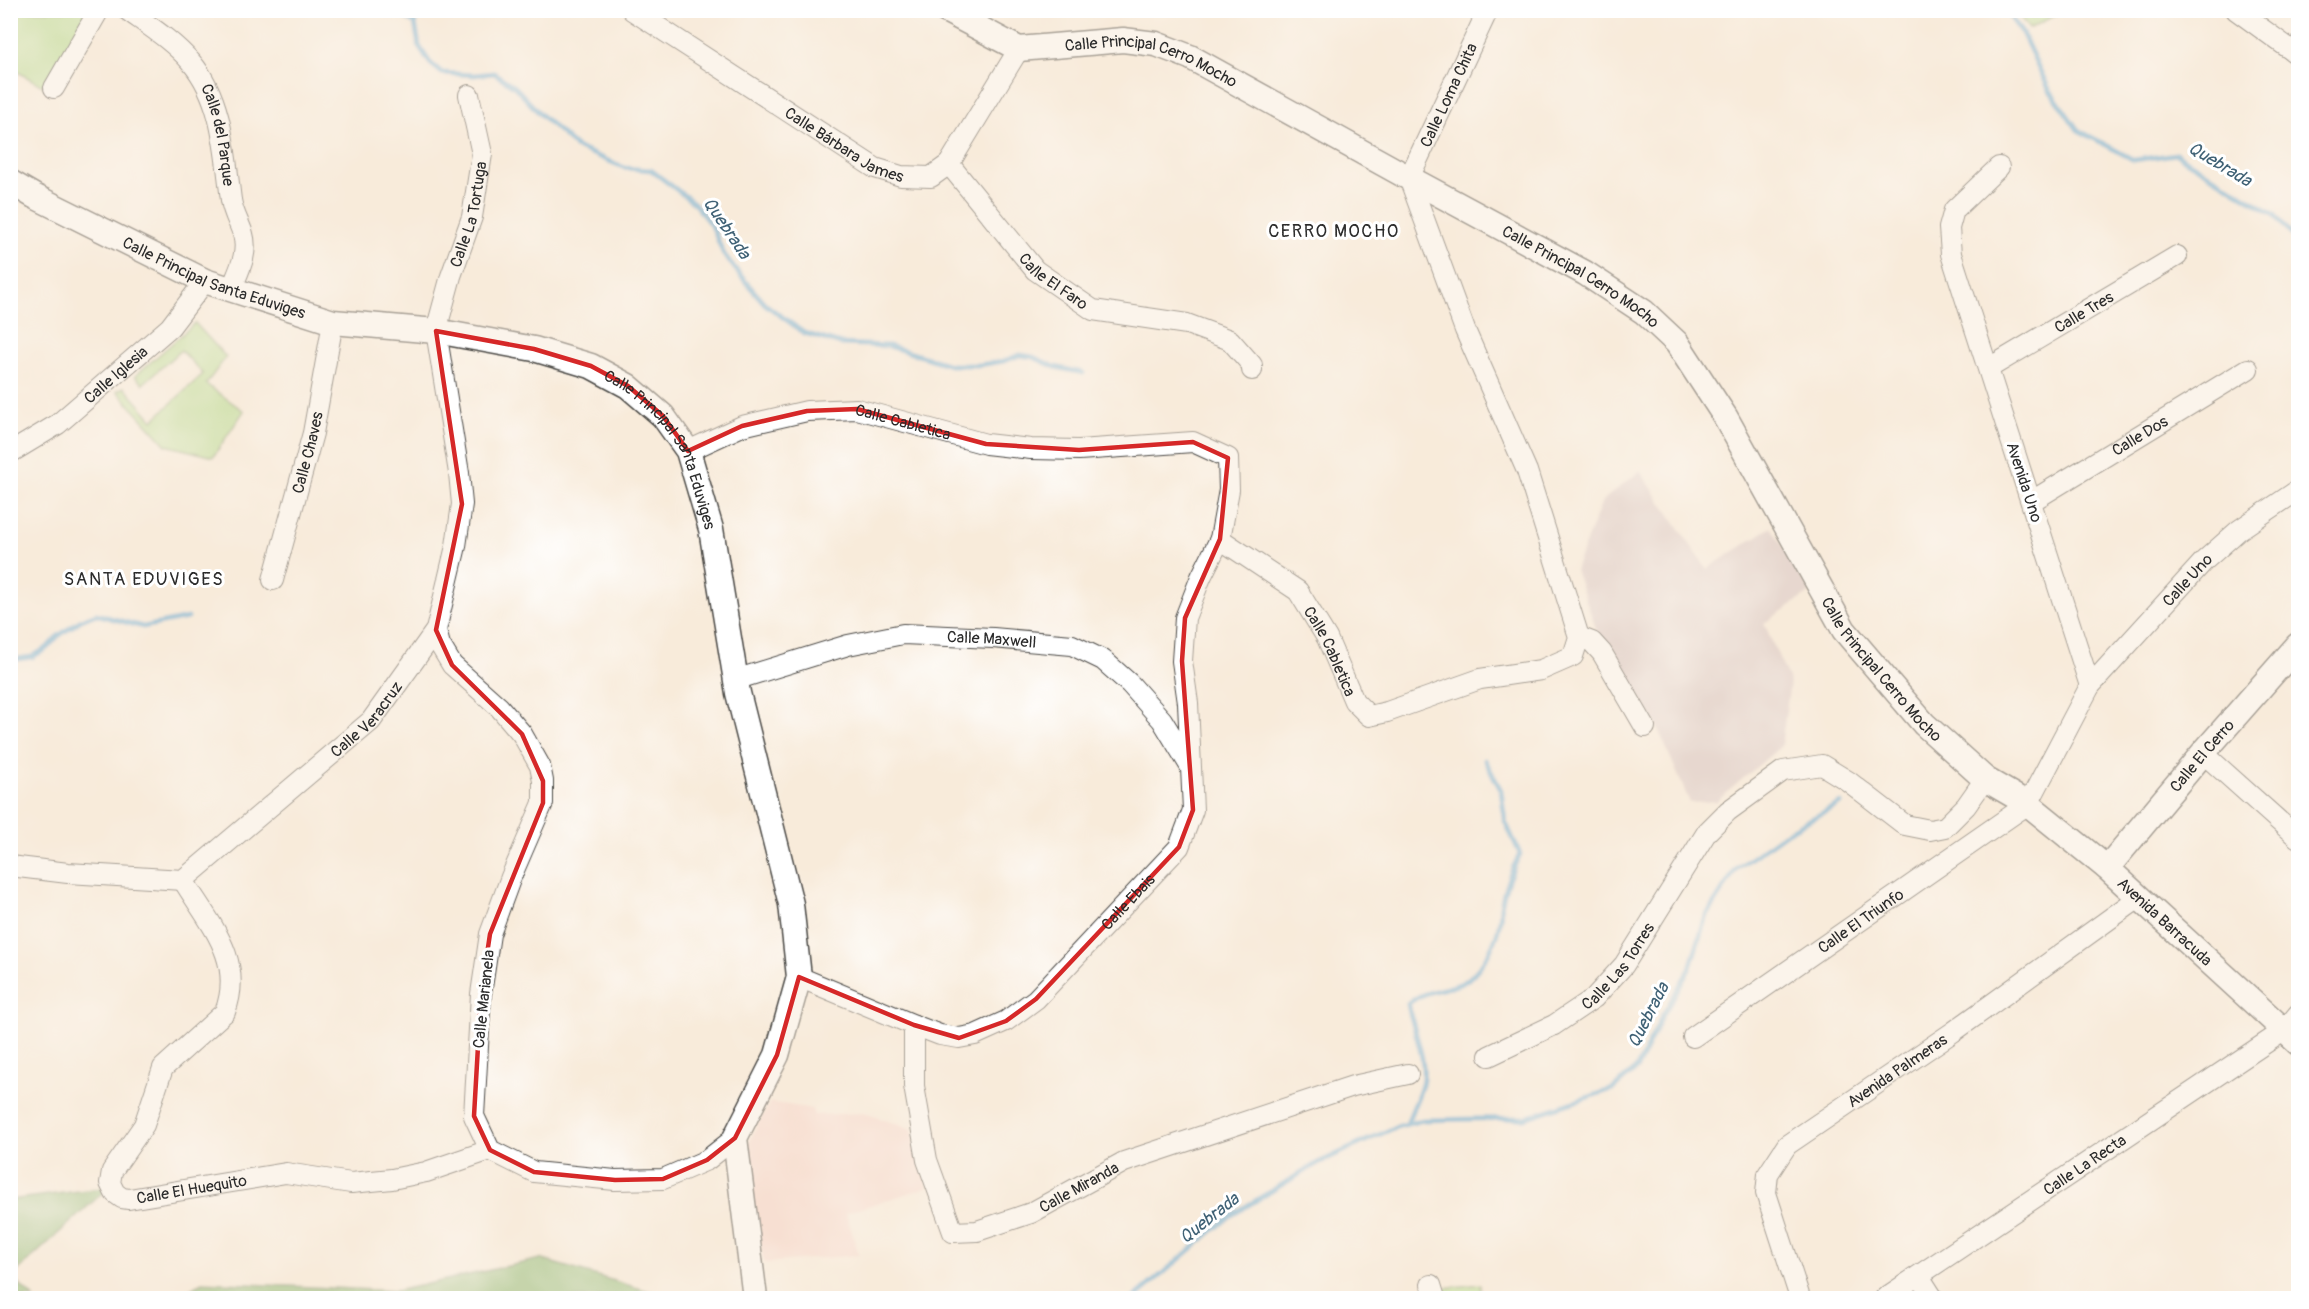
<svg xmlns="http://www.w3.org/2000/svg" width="2309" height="1309" font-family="Pangolin,sans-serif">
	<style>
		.built { fill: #f7d1c7 }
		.industrial { fill: #d2bfc0 }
		.green { fill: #acd985; stroke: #6c8258; stroke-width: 1.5 }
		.forest { fill: #89b972; stroke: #5a724e; stroke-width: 1.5 }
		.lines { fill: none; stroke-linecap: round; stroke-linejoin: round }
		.stream { stroke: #58a3d0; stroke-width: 5 }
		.minor-casing { stroke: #4a4845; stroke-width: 22 }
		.tertiary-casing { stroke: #4a4845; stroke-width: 27 }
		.minor { stroke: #fff; stroke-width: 20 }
		.tertiary { stroke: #fff; stroke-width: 24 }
		.marked { fill: none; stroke: #d62828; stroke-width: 4.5; stroke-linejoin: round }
		.labels { text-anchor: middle; stroke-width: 6; stroke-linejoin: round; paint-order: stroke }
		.street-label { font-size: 16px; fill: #2b2b2b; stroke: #fff }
		.water-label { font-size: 18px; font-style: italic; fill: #3f6175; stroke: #fff }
		.neighbourhood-label { font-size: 18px; letter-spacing: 1.5px; fill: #2b2b2b; stroke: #fff }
	</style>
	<rect width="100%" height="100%" fill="#fff"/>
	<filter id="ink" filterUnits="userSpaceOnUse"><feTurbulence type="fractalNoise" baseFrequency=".0167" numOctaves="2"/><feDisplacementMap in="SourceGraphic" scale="12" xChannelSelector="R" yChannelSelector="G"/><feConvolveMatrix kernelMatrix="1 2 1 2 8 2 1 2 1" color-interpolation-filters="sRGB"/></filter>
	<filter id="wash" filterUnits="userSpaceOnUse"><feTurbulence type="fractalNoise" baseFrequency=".008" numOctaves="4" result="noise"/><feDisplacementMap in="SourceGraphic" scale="24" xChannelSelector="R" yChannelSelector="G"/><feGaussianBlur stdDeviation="1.35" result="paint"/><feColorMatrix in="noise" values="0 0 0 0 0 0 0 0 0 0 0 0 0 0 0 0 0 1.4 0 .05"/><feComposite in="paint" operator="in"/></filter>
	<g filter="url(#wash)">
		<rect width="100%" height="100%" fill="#f8ebda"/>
		<path class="built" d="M 770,1102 L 812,1109 L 814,1115 L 864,1113 L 912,1129 L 928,1187 L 846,1213 L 859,1255 L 764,1263 L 744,1150 Z"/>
		<path class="industrial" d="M 1640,471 L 1707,569 L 1771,527 L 1811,592 L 1764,623 L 1790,683 L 1781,746 L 1717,801 L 1690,803 L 1656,724 L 1597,631 L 1575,570 L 1602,501 Z"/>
		<g class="green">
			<path d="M 11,11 L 89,11 L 46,88 L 11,68 Z"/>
			<path d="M 2015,11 L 2063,11 L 2029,29 Z"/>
			<path d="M 195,323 L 226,357 L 206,384 L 244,411 L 213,457 L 166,445 L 117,391 L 124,387 L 153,420 L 203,374 L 181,350 L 143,384 L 135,376 Z"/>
			<path d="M 1480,1284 L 1482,1298 L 1439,1298 L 1435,1289 Z"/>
		</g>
		<g class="forest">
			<path d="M 109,1187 L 11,1277 L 34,1298 L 11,1298 L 10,1200 Z"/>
			<path d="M 540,1259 L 672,1298 L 177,1298 L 202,1282 L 396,1291 Z"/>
		</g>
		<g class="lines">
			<g class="stream">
				<path d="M 391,10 L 415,23 L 419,46 L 430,63 L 442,73 L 474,75 L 494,73 L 515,87 L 541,115 L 576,147 L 625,168 L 651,170 L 694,203 L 713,228 L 723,253 L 740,275 L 765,304 L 804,333 L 841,344 L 889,346 L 950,365 L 979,365 L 1004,361 L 1020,355 L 1033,357 L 1055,367 L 1083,373"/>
				<path d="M 2005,10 L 2022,33 L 2049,89 L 2078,130 L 2134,160 L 2176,154 L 2274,214 L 2298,242"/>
				<path d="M 10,660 L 32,657 L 47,648 L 57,637 L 81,620 L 96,614 L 143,627 L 188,618"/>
				<path d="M 1407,1124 C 1411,1111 1419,1097 1422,1084 C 1428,1061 1412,1027 1408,1004 C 1427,987 1453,991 1467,980 C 1484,966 1497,941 1500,920 C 1501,914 1500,908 1502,902 C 1505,885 1512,869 1520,854 L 1505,821 L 1501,790 L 1485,760"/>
				<path d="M 1134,1298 L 1230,1216 L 1318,1163 L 1396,1127 L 1423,1120 L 1525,1118 L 1613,1089 L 1637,1068 L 1661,1018 L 1690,968 L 1706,916 L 1736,869 L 1787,832 L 1841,803"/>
			</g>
		</g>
	</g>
	<g filter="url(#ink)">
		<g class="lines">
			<g class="minor-casing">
				<g id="minor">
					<path id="s1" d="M 127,10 C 149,26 173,41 191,62 C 223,99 225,154 231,200 C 233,213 239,222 243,234 C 249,254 238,272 231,290"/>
					<path id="s2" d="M 632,10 L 875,168 L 901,176 L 931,177 L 949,164 L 1019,49"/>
					<path d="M 2236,10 L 2298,55"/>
					<path d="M 54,88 L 99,10"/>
					<path id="s3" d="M 949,164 L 1035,270 L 1093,310 L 1187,324 L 1230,340 L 1252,365 L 1252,370"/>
					<path id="s4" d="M 1989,368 L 2177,256"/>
					<path id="s5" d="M 688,451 L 742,426 L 807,411 L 857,409 L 986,444 L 1031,449 L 1079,450 L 1193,442 L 1228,458 L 1229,490 L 1220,539 L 1298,591 L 1327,638 L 1354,701 L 1369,716 L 1387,712 L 1480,679 L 1541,670 L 1573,656 L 1579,637 L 1527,471 L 1465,330 L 1409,178 L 1488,10"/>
					<path id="s6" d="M 10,453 L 58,424 L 170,327 L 205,281"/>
					<path id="s7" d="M 2032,501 L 2248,369"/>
					<path id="s8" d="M 273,580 L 313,433 L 333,322"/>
					<path d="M 436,630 L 440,645 L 452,665 L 499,707 L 522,734 L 540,766 L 543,781 L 543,803 L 511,877 L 490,934 L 481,994 L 474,1116 L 490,1150 L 534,1172 L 615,1180 L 663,1179 L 707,1160 L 735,1138"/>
					<path d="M 1579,637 L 1592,642 L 1602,653 L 1645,727"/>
					<path id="s9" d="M 738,679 L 848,645 L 903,634 L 993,638 L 1072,645 L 1103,660 L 1130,684 L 1162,720 L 1190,766"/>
					<path id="s10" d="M 2090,686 L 2204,561 L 2239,530 L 2298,490"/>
					<path d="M 2203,753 L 2298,838"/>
					<path id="s11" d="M 10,866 L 68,873 L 183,880 L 371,721 L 436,630 L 456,546 L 462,504 L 459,473 L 436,331 L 451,276 L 472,217 L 482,154 L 469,95"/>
					<path id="s12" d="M 183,880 C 209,923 245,960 225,1012 L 163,1068 L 144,1125 L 112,1171 L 110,1183 L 115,1193 L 122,1198 L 129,1199 L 286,1173 L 351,1183 L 392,1179 L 426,1172 L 490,1150"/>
					<path id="s13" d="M 799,977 L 914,1025 L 940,1035 L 959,1038 L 975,1035 L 1006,1021 L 1036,999 L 1179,847 L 1193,810 L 1188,703 L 1182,661 L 1185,618 L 1201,577 L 1220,539"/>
					<path id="s14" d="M 914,1025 L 914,1086 L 927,1160 L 953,1232 L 977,1231 L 1031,1213 L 1124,1162 L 1353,1086 L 1408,1074"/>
					<path id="s15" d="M 1693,1037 L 2028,804 L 2090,686 L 1951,254 L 1949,228 L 1954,210 L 1999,167"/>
					<path id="s16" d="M 1489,1056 L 1554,1025 L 1594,998 L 1624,965 L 1707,832 L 1728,811 L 1783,771 L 1822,765 L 1848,781 L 1905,825 L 1930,830 L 1945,827 L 1966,806 L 1985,779"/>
					<path d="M 1919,1276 L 1933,1298"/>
					<path d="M 1431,1285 L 1435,1298"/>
					<path id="s17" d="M 1800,1298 L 1766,1193 L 1768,1174 L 1787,1145 L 1953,1032 L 2140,897"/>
					<path id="s18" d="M 1885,1298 L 2285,1030 L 2298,1014"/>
				</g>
			</g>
			<g class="tertiary-casing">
				<g id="tertiary">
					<path id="s19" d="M 945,10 L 1019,49 L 1123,40 L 1156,44 L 1190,57 L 1409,178 L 1585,273 L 1644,312 L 1677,343 L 1726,418 L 1844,630 L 1924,724 L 1985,779 L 2028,804 L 2107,868 L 2298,1043"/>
					<path id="s20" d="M 10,182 L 34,196 L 205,281 L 333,322 L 436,331 L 534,349 L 591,366 L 628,386 L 663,416 L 688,451 L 711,529 L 738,693 L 791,904 L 799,977 L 777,1055 L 735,1138 L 755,1298"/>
					<path id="s21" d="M 2107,868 L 2203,753 L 2298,645"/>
				</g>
			</g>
			<use href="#minor" class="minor"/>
			<use href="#tertiary" class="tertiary"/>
		</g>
	</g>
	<path d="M0 0H2309V1309H0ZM 436,331 L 534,349 L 591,366 L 628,386 L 663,416 L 688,451 L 742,426 L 807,411 L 857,409 L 986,444 L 1079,450 L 1193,442 L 1228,458 L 1220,539 L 1185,618 L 1182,661 L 1193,810 L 1179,847 L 1036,999 L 1006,1021 L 959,1038 L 914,1025 L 799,977 L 777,1055 L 735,1138 L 707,1160 L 663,1179 L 615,1180 L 534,1172 L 490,1150 L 474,1116 L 481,994 L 490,934 L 543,803 L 543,781 L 522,734 L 452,665 L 436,630 L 462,504 Z" fill="#f8ebda" fill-opacity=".55" fill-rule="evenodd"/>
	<path class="marked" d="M 436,331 L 534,349 L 591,366 L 628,386 L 663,416 L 688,451 L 742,426 L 807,411 L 857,409 L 986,444 L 1079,450 L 1193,442 L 1228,458 L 1220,539 L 1185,618 L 1182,661 L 1193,810 L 1179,847 L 1036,999 L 1006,1021 L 959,1038 L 914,1025 L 799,977 L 777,1055 L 735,1138 L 707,1160 L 663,1179 L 615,1180 L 534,1172 L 490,1150 L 474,1116 L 481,994 L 490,934 L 543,803 L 543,781 L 522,734 L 452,665 L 436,630 L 462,504 Z"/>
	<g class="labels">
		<g class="street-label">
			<text dy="6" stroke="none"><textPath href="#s19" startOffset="220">Calle Principal Cerro Mocho</textPath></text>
			<text dy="6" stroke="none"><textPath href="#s5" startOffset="1692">Calle Loma Chita</textPath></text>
			<text dy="6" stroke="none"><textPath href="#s1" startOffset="162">Calle del Parque</textPath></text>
			<text dy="6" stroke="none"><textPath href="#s2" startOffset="252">Calle Bárbara James</textPath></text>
			<text dy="6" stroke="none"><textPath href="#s11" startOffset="957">Calle La Tortuga</textPath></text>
			<text dy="6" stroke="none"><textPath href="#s20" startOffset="226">Calle Principal Santa Eduviges</textPath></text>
			<text dy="6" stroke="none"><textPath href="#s3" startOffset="158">Calle El Faro</textPath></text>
			<text dy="6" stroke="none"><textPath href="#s19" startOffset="706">Calle Principal Cerro Mocho</textPath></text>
			<text dy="6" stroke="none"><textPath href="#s4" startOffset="110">Calle Tres</textPath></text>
			<text dy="6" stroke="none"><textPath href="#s6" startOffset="132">Calle Iglesia</textPath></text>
			<text dy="6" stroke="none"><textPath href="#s5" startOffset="224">Calle Cabletica</textPath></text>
			<text dy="6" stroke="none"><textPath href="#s7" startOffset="126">Calle Dos</textPath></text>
			<text dy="6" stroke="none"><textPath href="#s8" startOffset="132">Calle Chaves</textPath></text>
			<text dy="6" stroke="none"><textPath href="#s20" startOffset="730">Calle Principal Santa Eduviges</textPath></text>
			<text transform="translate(2025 482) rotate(72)" y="6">Avenida Uno</text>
			<text dy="6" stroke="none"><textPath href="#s10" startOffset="144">Calle Uno</textPath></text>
			<text dy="6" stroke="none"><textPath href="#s9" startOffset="260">Calle Maxwell</textPath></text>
			<text dy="6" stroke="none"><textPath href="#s5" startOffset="800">Calle Cabletica</textPath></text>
			<text dy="6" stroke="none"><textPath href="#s19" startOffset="1210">Calle Principal Cerro Mocho</textPath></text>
			<text dy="6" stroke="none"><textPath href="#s11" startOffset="418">Calle Veracruz</textPath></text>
			<text dy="6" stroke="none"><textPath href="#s21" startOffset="147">Calle El Cerro</textPath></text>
			<text dy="6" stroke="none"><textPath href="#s13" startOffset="393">Calle Ebais</textPath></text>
			<text dy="6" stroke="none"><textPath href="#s15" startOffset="204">Calle El Triunfo</textPath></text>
			<text dy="6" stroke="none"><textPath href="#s19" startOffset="1592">Avenida Barracuda</textPath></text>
			<text dy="6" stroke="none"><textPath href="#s16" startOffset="160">Calle Las Torres</textPath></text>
			<text transform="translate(483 999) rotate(-84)" y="6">Calle Marianela</text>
			<text dy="6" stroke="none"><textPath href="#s17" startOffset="297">Avenida Palmeras</textPath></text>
			<text dy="6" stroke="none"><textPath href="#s18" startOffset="240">Calle La Recta</textPath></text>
			<text dy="6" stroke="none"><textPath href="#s14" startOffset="348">Calle Miranda</textPath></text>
			<text dy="6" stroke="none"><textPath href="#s12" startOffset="447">Calle El Huequito</textPath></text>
		</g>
		<g class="water-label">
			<text transform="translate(2220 164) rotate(31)" y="6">Quebrada</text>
			<text transform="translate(727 228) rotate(56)" y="6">Quebrada</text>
			<text transform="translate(1648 1015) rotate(-63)" y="6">Quebrada</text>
			<text transform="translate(1209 1218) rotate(-38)" y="6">Quebrada</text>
		</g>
		<g class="neighbourhood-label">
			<text x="1334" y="237">CERRO MOCHO</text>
			<text x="144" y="585">SANTA EDUVIGES</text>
		</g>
	</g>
	<rect width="2309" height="1309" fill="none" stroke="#fff" stroke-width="36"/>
</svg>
